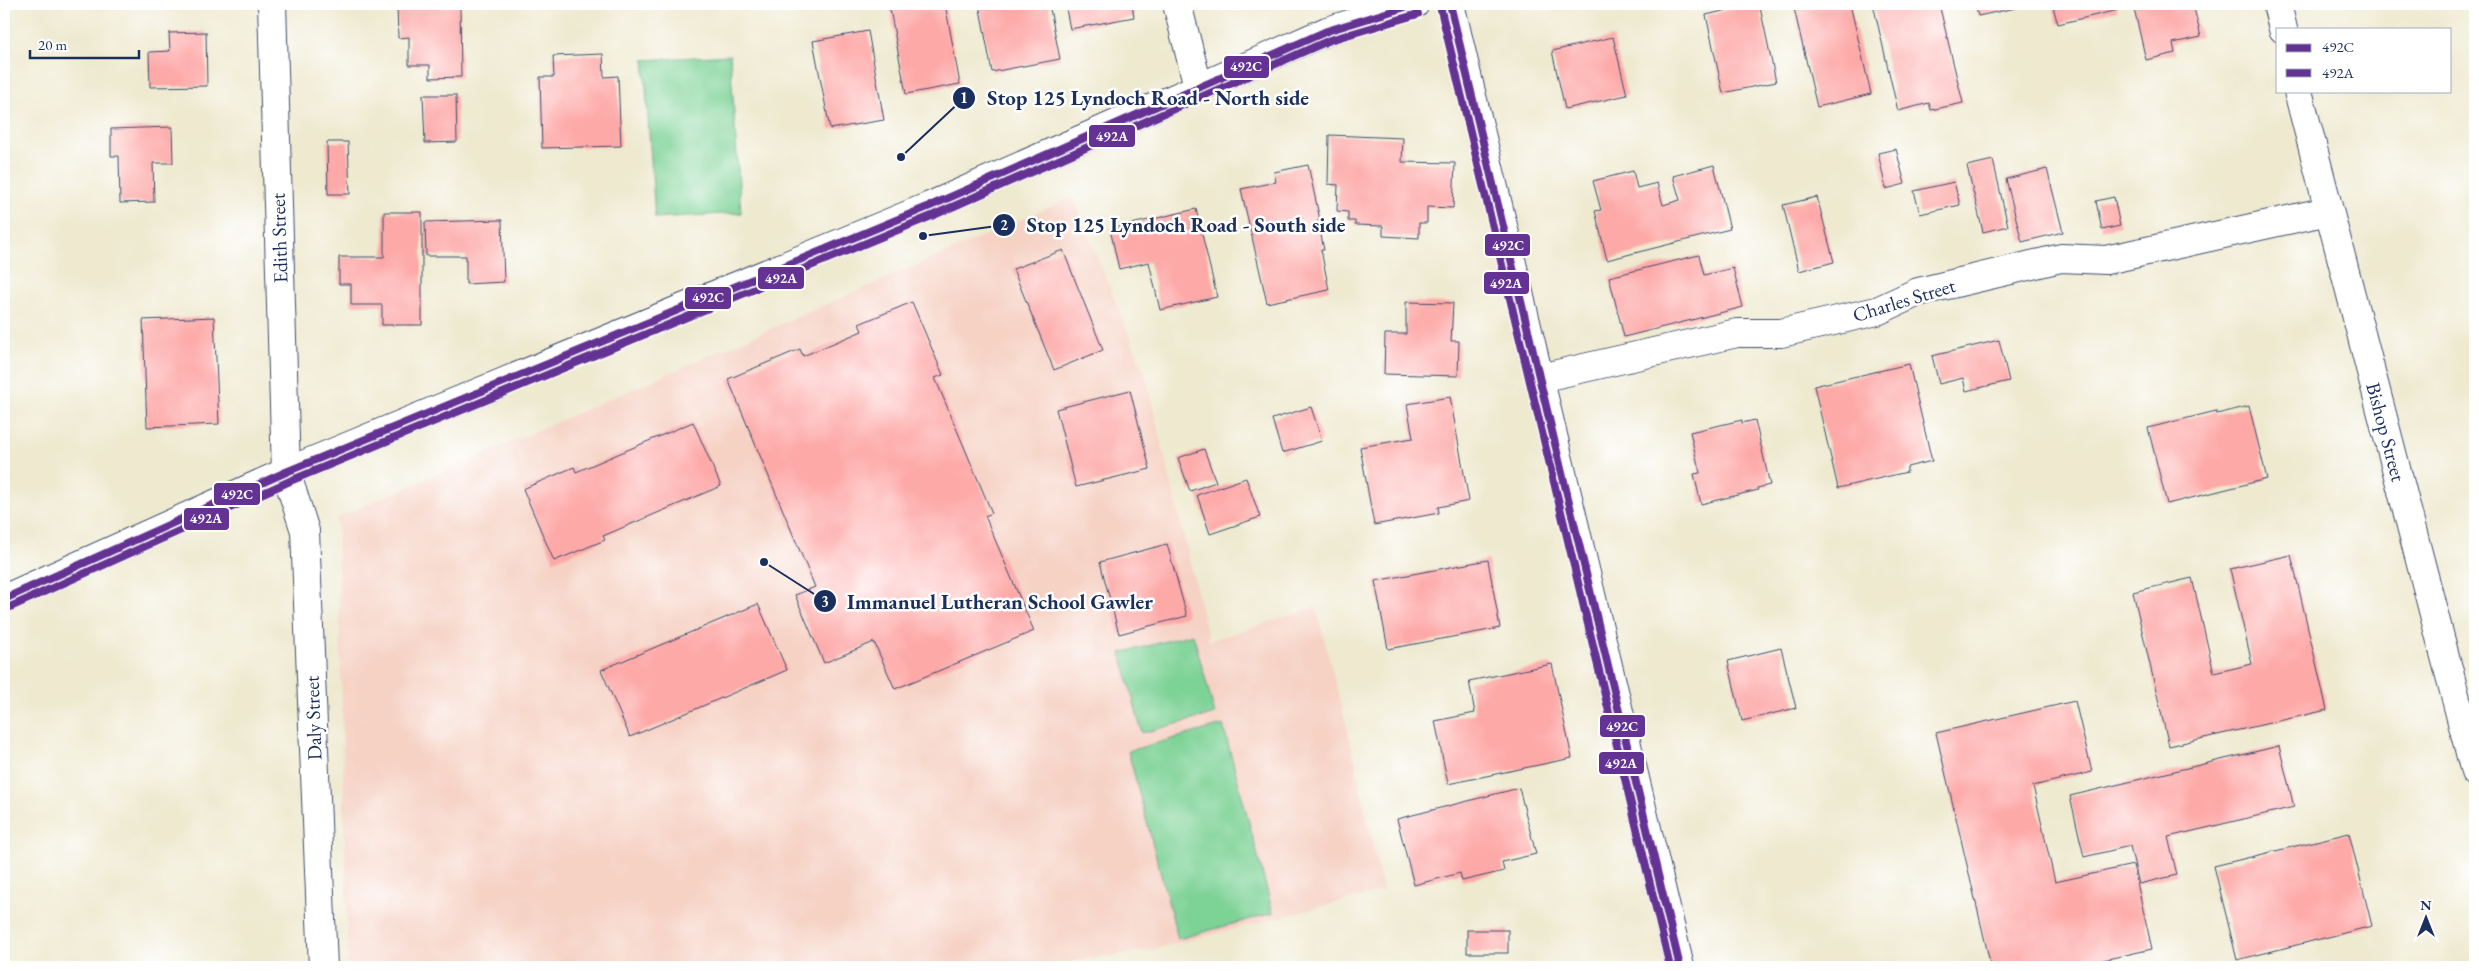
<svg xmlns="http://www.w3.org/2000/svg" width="2479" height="971" font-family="'EB Garamond',serif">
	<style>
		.built { fill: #f6d2c4 }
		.green { fill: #7dd295; stroke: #4c807a }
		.building { fill: #fda9a7 }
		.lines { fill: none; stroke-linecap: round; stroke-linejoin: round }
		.minor-casing { stroke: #3b4b6f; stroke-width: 30 }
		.major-casing { stroke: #3b4b6f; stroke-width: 30 }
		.minor { stroke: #fff; stroke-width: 28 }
		.major { stroke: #fff; stroke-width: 28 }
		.bus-1-casing { stroke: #fff; stroke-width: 11 }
		.bus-2-casing { stroke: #fff; stroke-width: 11 }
		.bus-1 { stroke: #633293; stroke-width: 8 }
		.bus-2 { stroke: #633293; stroke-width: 8 }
		.labels { text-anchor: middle; stroke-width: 5; stroke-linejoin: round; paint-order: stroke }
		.street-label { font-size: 20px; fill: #1b2f5e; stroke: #fff }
		.leader { fill: none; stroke: #1b2f5e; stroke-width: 2 }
		.callout-dot { fill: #1b2f5e; stroke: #fff; stroke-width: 2 }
		.mark-label { font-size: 15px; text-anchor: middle; font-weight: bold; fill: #fff }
		.callout-label { font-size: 21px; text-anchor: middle; font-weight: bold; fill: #1b2f5e; stroke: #fff; stroke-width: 5; stroke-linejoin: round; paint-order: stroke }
		.line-badge { stroke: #fff; stroke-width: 2 }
		.badge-label { font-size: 14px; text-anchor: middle; font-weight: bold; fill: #fff }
	</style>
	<rect width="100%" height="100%" fill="#fff"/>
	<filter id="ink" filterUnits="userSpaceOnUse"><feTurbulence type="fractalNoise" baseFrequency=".02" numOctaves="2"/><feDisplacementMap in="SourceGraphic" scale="10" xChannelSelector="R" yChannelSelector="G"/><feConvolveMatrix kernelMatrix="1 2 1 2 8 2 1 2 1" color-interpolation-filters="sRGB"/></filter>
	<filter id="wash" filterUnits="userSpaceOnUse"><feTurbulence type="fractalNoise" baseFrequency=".0096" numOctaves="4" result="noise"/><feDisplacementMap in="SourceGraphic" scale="20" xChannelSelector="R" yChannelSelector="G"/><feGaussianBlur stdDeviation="1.12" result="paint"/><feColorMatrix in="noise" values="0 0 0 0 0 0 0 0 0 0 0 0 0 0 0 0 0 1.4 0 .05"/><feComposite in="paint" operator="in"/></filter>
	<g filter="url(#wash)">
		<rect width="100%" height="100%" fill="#eee9cf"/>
		<path class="built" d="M 1073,197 L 1145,374 L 1209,641 L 1316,607 L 1351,744 L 1383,891 L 1151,950 L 1032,967 L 348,967 L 337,518 Z"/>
		<g class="green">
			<path d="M 730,55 L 741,213 L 655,218 L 644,60 Z"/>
			<path d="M 1193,634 L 1215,714 L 1142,733 L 1121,653 Z"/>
			<path d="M 1223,725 L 1273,913 L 1178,939 L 1128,751 Z"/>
		</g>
		<g id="blocks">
			<g class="building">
				<path d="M 397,4 L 460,4 L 461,77 L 430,78 L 430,65 L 409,65 L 409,37 L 398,38 Z"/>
				<path d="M 889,4 L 945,4 L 960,84 L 906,94 Z"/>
				<path d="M 979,4 L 1049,4 L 1060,59 L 992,72 Z"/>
				<path d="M 1065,4 L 1132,4 L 1134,17 L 1070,29 Z"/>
				<path d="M 1753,4 L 1758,4 L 1761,12 L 1776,82 L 1723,93 L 1706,15 Z"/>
				<path d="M 1793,4 L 1850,4 L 1871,94 L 1817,107 Z"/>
				<path d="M 1873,4 L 1939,4 L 1963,103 L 1931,110 L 1929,103 L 1898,111 Z"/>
				<path d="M 1975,4 L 2030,4 L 2030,5 L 1978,16 Z"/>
				<path d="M 2052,4 L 2116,4 L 2118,10 L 2058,24 Z"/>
				<path d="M 2133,4 L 2193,4 L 2201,37 L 2173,43 L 2175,53 L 2146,60 Z"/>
				<path d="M 868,31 L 884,120 L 830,129 L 813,41 Z"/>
				<path d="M 206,32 L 207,86 L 150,87 L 149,52 L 170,51 L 169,33 Z"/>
				<path d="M 1613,37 L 1627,95 L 1565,109 L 1552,51 Z"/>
				<path d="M 603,54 L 604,77 L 618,76 L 621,146 L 542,148 L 540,77 L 554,77 L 553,56 Z"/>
				<path d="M 423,95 L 456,95 L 457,142 L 425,143 Z"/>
				<path d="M 172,127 L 173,163 L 153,163 L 154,202 L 120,203 L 119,156 L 111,156 L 111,129 Z"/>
				<path d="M 1329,135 L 1403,138 L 1402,162 L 1455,163 L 1453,208 L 1427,207 L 1427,223 L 1419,223 L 1419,238 L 1383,236 L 1383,226 L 1355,225 L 1355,221 L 1348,221 L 1348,212 L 1337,211 L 1338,185 L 1328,184 Z"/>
				<path d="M 327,142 L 348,142 L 350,194 L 328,194 Z"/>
				<path d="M 1896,149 L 1905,184 L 1886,189 L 1878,153 Z"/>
				<path d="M 1993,160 L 2008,226 L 1983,232 L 1967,166 Z"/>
				<path d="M 1308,165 L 1320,220 L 1318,220 L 1324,250 L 1321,250 L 1329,290 L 1267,303 L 1241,189 L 1276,182 L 1274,172 Z"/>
				<path d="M 1714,165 L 1730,229 L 1607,260 L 1595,211 L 1601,210 L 1593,181 L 1633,171 L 1637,188 L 1657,183 L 1663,205 L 1680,200 L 1673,176 Z"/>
				<path d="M 2047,169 L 2063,232 L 2022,242 L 2006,179 Z"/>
				<path d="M 1954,182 L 1960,205 L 1920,214 L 1914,191 Z"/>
				<path d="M 1817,197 L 1834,262 L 1799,271 L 1783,205 Z"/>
				<path d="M 2114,197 L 2120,226 L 2102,230 L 2096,201 Z"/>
				<path d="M 1196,209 L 1217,297 L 1160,310 L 1149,262 L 1119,269 L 1110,229 Z"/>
				<path d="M 384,212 L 422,212 L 422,325 L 382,325 L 382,305 L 351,305 L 351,284 L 339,284 L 339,257 L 384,257 Z"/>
				<path d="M 502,220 L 504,282 L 466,284 L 466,256 L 426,256 L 425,222 Z"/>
				<path d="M 1063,250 L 1103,350 L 1054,370 L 1013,269 Z"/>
				<path d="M 1699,255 L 1704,275 L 1733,268 L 1743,307 L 1624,337 L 1609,277 Z"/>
				<path d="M 912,302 L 943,375 L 935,378 L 992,513 L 985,516 L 1034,631 L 895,689 L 874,642 L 824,663 L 795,595 L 815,587 L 728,379 L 800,349 L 803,356 L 862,331 L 859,324 Z"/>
				<path d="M 1406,302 L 1453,303 L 1451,341 L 1459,341 L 1458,376 L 1384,374 L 1385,334 L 1406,334 Z"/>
				<path d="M 214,317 L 219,424 L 147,427 L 143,320 Z"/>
				<path d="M 1999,340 L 2009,381 L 1966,391 L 1963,378 L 1939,384 L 1932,356 Z"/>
				<path d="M 1909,364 L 1932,461 L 1907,467 L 1907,472 L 1838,488 L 1814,386 Z"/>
				<path d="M 1130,390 L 1150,469 L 1076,487 L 1056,409 Z"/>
				<path d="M 1450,397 L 1469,501 L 1438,507 L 1439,513 L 1374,525 L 1360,447 L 1413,438 L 1407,404 Z"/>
				<path d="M 2249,406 L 2267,479 L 2167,504 L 2148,428 L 2216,411 L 2217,414 Z"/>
				<path d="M 1311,407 L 1322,441 L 1282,453 L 1272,419 Z"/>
				<path d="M 1742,420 L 1742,423 L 1755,420 L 1770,485 L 1757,488 L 1758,490 L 1701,504 L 1694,474 L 1700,473 L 1690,432 Z"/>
				<path d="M 693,422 L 721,486 L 603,536 L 605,540 L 554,561 L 523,489 L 574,467 L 576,472 Z"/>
				<path d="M 1204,449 L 1216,482 L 1190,491 L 1178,458 Z"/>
				<path d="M 1246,478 L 1260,517 L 1210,534 L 1197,495 Z"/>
				<path d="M 1167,544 L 1187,616 L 1119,634 L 1100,562 Z"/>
				<path d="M 2291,555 L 2327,710 L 2169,746 L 2133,592 L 2192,578 L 2214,673 L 2252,664 L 2230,569 Z"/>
				<path d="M 1488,560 L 1500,628 L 1388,649 L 1375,581 Z"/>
				<path d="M 758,604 L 787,670 L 630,737 L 601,670 Z"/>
				<path d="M 1781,648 L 1796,708 L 1742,721 L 1728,661 Z"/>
				<path d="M 1552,664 L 1572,758 L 1448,784 L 1435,721 L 1475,713 L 1469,681 Z"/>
				<path d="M 2075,701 L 2092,772 L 2033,786 L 2055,882 L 2133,865 L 2152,949 L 2072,967 L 1991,967 L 1936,733 Z"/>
				<path d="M 2279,746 L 2294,807 L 2168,837 L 2177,875 L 2139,884 L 2130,846 L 2084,857 L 2070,796 Z"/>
				<path d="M 1519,788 L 1536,854 L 1502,862 L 1504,871 L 1462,881 L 1460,873 L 1414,885 L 1397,819 Z"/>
				<path d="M 2349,833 L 2372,926 L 2237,960 L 2214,866 Z"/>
				<rect x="1467" y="930" width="41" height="23"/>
			</g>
		</g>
	</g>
	<g filter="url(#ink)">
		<use href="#blocks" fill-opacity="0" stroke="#3b4b6f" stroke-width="1"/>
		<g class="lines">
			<g class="minor-casing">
				<g id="minor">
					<path d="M 272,4 L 286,472 L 305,531 L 323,967"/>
					<path d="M 1177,4 L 1198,86"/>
					<path d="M 1450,4 L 1680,967"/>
					<path d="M 2277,4 L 2283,29"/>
					<path d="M 2298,91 L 2475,772"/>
					<path d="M 1540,378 L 1737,333 L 1781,333 L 1877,311 L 1918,292 L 2061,258 L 2106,260 L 2328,211"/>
				</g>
			</g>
			<g class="major-casing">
				<path id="major" d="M 4,599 L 286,472 L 930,206 L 1327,31 L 1415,4"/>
			</g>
			<use href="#minor" class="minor"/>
			<use href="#major" class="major"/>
			<g class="bus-1-casing">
				<g id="bus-1">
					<path d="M 1450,4 L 1680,967"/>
					<path d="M 4,599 L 286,472 L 930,206 L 1327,31 L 1415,4"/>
				</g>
			</g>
			<g class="bus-2-casing">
				<g id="bus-2">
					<path d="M 1440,6 L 1670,967"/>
					<path d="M 8,608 L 290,481 L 934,215 L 1330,40 L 1418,14"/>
				</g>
			</g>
			<use href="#bus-1" class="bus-1"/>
			<use href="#bus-2" class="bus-2"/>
		</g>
	</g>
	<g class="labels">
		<g class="street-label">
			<text transform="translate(279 238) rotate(-92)" y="7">Edith Street</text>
			<text transform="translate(1904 300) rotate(-17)" y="7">Charles Street</text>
			<text transform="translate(2386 432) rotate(75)" y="7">Bishop Street</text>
			<text transform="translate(313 718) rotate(-92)" y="7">Daly Street</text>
		</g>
	</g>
	<path class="leader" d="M901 157L964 98M923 236L1004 225M764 562L825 601"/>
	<g class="callout-dot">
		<circle cx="901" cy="157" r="5"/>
		<circle cx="923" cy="236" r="5"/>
		<circle cx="764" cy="562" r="5"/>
		<circle cx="964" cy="98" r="12"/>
		<circle cx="1004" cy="225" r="12"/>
		<circle cx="825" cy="601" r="12"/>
	</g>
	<g class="mark-label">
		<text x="964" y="103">1</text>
		<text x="1004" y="230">2</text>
		<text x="825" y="607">3</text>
	</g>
	<g class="callout-label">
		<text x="1148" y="105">Stop 125 Lyndoch Road - North side</text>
		<text x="1186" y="232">Stop 125 Lyndoch Road - South side</text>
		<text x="1000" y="609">Immanuel Lutheran School Gawler</text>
	</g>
	<g class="line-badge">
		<rect x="1223" y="55" width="47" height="24" rx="5" fill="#633293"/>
		<rect x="1088" y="124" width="48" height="24" rx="5" fill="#633293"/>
		<rect x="1484" y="233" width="47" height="24" rx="5" fill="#633293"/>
		<rect x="757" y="266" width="48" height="24" rx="5" fill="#633293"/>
		<rect x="1483" y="271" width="47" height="24" rx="5" fill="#633293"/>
		<rect x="684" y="286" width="48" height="24" rx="5" fill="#633293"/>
		<rect x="213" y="482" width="48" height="24" rx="5" fill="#633293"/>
		<rect x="183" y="507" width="47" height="24" rx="5" fill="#633293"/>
		<rect x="1599" y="714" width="47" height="24" rx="5" fill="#633293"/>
		<rect x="1598" y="751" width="47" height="24" rx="5" fill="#633293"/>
	</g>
	<g class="badge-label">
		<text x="1246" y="71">492C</text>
		<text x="1112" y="141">492A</text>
		<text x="1508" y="250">492C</text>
		<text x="781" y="283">492A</text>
		<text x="1506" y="288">492A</text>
		<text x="708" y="302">492C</text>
		<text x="237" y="499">492C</text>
		<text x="206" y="523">492A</text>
		<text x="1622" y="731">492C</text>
		<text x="1621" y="768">492A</text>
	</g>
	<rect width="2479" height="971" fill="none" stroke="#fff" stroke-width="20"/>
	<rect x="2276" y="28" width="175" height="65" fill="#ffffff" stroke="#a4acbf"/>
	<rect x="2286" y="44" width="25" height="8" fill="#633293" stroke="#a4acbf"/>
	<text x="2322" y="52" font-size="15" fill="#1b2f5e">492C</text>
	<rect x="2286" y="69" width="25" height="8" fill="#633293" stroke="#a4acbf"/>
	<text x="2322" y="78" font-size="15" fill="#1b2f5e">492A</text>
	<g transform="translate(2426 918)" stroke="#ffffff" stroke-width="4" paint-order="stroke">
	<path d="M0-4L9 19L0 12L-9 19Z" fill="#1b2f5e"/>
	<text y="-8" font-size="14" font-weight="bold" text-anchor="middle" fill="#1b2f5e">N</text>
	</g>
	<path d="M30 50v8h109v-8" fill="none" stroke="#1b2f5e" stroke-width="2.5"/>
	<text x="38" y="50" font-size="15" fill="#1b2f5e" stroke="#ffffff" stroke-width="4" paint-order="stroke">20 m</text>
</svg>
